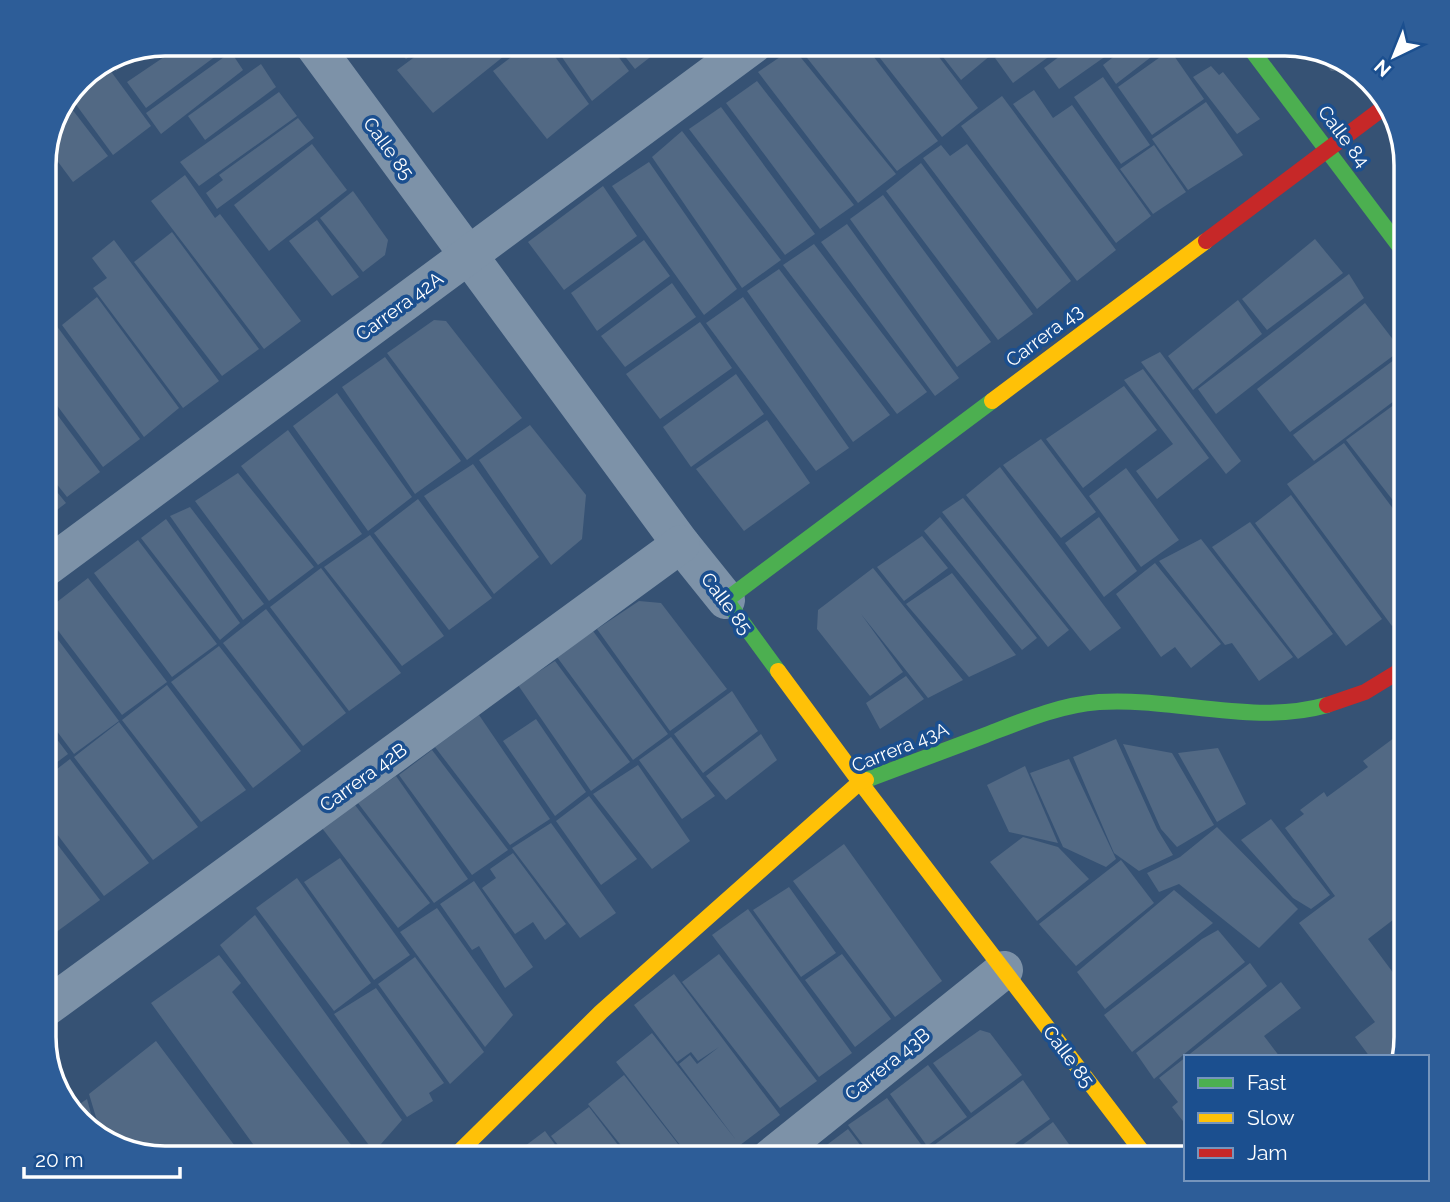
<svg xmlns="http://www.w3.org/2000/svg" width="1450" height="1202" font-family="Raleway,sans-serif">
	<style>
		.building { fill: #526984 }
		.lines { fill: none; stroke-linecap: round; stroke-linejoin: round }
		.street { stroke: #7d92a8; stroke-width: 38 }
		.fast { stroke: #4caf50; stroke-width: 16 }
		.slow { stroke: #ffc107; stroke-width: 16 }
		.jam { stroke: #c62828; stroke-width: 16 }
		.labels { text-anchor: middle; stroke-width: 7; stroke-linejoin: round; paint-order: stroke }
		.street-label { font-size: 19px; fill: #fff; stroke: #1b4f8f }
		.rim { fill: none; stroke: #fff; stroke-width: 3.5 }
	</style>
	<rect width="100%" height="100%" fill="#365274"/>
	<g class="building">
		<path d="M 165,44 L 232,44 L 146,108 L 127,82 L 164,57 L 157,47 Z"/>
		<path d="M 392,44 L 426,44 L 406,59 Z"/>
		<path d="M 432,44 L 519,44 L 433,113 L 397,70 Z"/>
		<path d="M 528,44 L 546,44 L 589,104 L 547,139 L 493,71 Z"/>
		<path d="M 553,44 L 609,44 L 629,71 L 592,101 Z"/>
		<path d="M 615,44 L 667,44 L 635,69 Z"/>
		<path d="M 796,44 L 864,44 L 938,141 L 897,171 Z"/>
		<path d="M 869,44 L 929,44 L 978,108 L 942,137 Z"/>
		<path d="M 933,44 L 982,44 L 991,55 L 961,80 Z"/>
		<path d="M 1015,44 L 1066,44 L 1013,83 L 995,58 Z"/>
		<path d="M 1076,44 L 1123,44 L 1059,89 L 1044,68 Z"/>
		<path d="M 1130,44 L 1168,44 L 1116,84 L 1103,65 Z"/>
		<path d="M 793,48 L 896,174 L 858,203 L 758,72 Z"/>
		<path d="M 1170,50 L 1204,99 L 1152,135 L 1118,87 Z"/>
		<path d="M 231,52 L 243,70 L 161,134 L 146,113 Z"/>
		<path d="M 136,55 L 116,71 L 111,64 Z"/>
		<path d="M 1320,57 L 1355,70 L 1355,71 L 1331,71 Z"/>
		<path d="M 261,64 L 276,87 L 205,140 L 188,116 Z"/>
		<path d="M 107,66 L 151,126 L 113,155 L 69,95 L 85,74 Z"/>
		<path d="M 1211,66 L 1219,75 L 1223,72 L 1260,119 L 1237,134 L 1193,77 Z"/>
		<path d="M 1103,77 L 1150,145 L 1121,164 L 1074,97 Z"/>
		<path d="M 757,81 L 854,205 L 820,229 L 726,103 Z"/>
		<path d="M 1034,90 L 1053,118 L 1072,105 L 1151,216 L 1116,243 L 1013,104 Z"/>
		<path d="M 279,92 L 297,116 L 199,186 L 180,162 Z"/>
		<path d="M 1002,96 L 1116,250 L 1077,281 L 961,126 Z"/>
		<path d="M 65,100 L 108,156 L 73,182 L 47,147 L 56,112 Z"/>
		<path d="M 1206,102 L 1243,155 L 1188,190 L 1152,139 Z"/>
		<path d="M 721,107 L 815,234 L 785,255 L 689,129 Z"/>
		<path d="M 298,118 L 314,138 L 217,209 L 206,193 L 223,180 L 219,175 Z"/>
		<path d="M 682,131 L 781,260 L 742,288 L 652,157 Z"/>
		<path d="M 312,144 L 347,190 L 269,251 L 234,205 Z"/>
		<path d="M 967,144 L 1071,281 L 1037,309 L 923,158 L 941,145 L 950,156 Z"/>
		<path d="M 1154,145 L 1186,192 L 1153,214 L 1120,169 Z"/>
		<path d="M 649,162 L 737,289 L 704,315 L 612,186 Z"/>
		<path d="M 921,163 L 1033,314 L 998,340 L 886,191 Z"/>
		<path d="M 185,175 L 215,218 L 220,214 L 301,321 L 264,349 L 151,201 Z"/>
		<path d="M 603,186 L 637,236 L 564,290 L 528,242 Z"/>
		<path d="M 353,191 L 388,240 L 385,255 L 363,272 L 320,218 Z"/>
		<path d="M 883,195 L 991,342 L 957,367 L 850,219 Z"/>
		<path d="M 317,220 L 359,277 L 332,296 L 289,241 Z"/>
		<path d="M 847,224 L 959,378 L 935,396 L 821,242 Z"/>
		<path d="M 172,232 L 259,349 L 222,376 L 134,262 Z"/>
		<path d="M 1315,239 L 1343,273 L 1267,330 L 1242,299 Z"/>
		<path d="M 114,240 L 219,381 L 183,408 L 93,288 L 107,278 L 92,258 Z"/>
		<path d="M 644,240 L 670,276 L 597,331 L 571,293 Z"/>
		<path d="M 814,244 L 927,392 L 897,414 L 783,265 Z"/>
		<path d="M 779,269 L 890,415 L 853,442 L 747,291 Z"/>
		<path d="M 1349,274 L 1364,298 L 1216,414 L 1198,389 Z"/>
		<path d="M 672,283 L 696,317 L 625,367 L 601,336 Z"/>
		<path d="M 97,297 L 179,408 L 144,437 L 62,325 Z"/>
		<path d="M 743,297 L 849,448 L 816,471 L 706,323 Z"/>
		<path d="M 1238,300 L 1262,334 L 1193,390 L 1168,356 Z"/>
		<path d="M 1365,303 L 1401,350 L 1290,432 L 1257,389 Z"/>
		<path d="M 434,320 L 446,321 L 522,418 L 467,460 L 387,353 Z"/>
		<path d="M 700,322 L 732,368 L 660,419 L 626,374 Z"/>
		<path d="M 56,325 L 140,439 L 103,467 L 44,388 L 44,333 Z"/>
		<path d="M 1160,352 L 1241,461 L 1226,474 L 1141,362 Z"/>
		<path d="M 1402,354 L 1406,360 L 1406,392 L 1314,461 L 1293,435 Z"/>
		<path d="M 385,357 L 461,461 L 415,494 L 342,387 Z"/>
		<path d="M 1143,369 L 1209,458 L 1157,499 L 1136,471 L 1173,444 L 1124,380 Z"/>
		<path d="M 736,374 L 764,414 L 691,467 L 663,427 Z"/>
		<path d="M 1124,386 L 1157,430 L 1083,488 L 1046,439 Z"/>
		<path d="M 337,393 L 412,497 L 368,531 L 293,426 Z"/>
		<path d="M 1406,396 L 1406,509 L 1402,512 L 1346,440 Z"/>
		<path d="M 44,397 L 100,472 L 67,497 L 44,468 Z"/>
		<path d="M 767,420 L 810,483 L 744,531 L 696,469 Z"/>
		<path d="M 530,425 L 586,495 L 582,539 L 551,565 L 479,460 Z"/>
		<path d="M 288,430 L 362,534 L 318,565 L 241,466 Z"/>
		<path d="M 1041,439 L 1096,512 L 1061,538 L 1003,465 Z"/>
		<path d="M 1344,443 L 1406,526 L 1406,617 L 1392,626 L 1287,484 Z"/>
		<path d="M 473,464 L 539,557 L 494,594 L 424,496 Z"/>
		<path d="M 1000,467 L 1121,628 L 1090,651 L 966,495 Z"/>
		<path d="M 1126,468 L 1179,540 L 1141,567 L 1089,496 Z"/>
		<path d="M 238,473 L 314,567 L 269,601 L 195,501 Z"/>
		<path d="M 44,476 L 66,503 L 44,520 Z"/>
		<path d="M 1291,495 L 1382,619 L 1346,646 L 1255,523 Z"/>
		<path d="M 963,498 L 1069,630 L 1048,647 L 942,512 Z"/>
		<path d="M 418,499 L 492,598 L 449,630 L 374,533 Z"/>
		<path d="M 190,507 L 264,604 L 243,620 L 170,516 Z"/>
		<path d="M 940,517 L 1037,638 L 1022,650 L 924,531 Z"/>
		<path d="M 1099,517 L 1137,571 L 1104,597 L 1065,543 Z"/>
		<path d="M 166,519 L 240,623 L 220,640 L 141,538 Z"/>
		<path d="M 1250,522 L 1333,634 L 1298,659 L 1212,547 Z"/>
		<path d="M 370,535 L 444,636 L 402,666 L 324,567 Z"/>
		<path d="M 922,536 L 948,568 L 904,601 L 877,567 Z"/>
		<path d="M 1201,539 L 1293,657 L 1259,681 L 1232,643 L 1225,645 L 1159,561 Z"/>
		<path d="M 138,540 L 217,644 L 172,677 L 94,573 Z"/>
		<path d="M 1155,563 L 1221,644 L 1191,668 L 1175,647 L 1161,657 L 1116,594 Z"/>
		<path d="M 321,568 L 401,673 L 349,711 L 270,607 Z"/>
		<path d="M 873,568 L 963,680 L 928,698 L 861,614 L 903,672 L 870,696 L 817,629 L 818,610 Z"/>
		<path d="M 952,573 L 1016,655 L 969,677 L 906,604 Z"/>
		<path d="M 88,578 L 167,682 L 122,715 L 44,612 Z"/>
		<path d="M 639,601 L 661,603 L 727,689 L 670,731 L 597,629 Z"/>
		<path d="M 266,609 L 346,713 L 303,746 L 223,643 Z"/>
		<path d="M 44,621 L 119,721 L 74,754 L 44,714 Z"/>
		<path d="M 593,631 L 668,734 L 633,760 L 557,657 Z"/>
		<path d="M 219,646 L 301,751 L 253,788 L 171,682 Z"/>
		<path d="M 555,661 L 630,762 L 591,791 L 518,685 Z"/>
		<path d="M 906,676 L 924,699 L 880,729 L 866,703 Z"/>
		<path d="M 167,685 L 246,790 L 201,822 L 122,720 Z"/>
		<path d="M 732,691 L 758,731 L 703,773 L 674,734 Z"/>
		<path d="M 479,715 L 550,819 L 510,845 L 435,747 Z"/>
		<path d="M 536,719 L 586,792 L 555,816 L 503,741 Z"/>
		<path d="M 44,722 L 68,754 L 44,772 Z"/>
		<path d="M 119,722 L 198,827 L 153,860 L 74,757 Z"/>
		<path d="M 1406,729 L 1406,910 L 1368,939 L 1406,990 L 1406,1037 L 1399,1057 L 1370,1057 L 1355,1037 L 1375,1022 L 1299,923 L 1335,896 L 1285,828 L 1304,814 L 1300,810 L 1324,792 L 1327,797 L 1368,767 L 1363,761 Z"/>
		<path d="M 761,734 L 777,760 L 726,800 L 706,776 Z"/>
		<path d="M 671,737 L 715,796 L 682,819 L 639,760 Z"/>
		<path d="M 1116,739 L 1157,829 L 1173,855 L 1139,871 L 1114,853 L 1073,757 Z"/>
		<path d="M 1123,744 L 1172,753 L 1214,825 L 1177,847 L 1161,829 Z"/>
		<path d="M 1218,748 L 1246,804 L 1217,822 L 1178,753 Z"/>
		<path d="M 432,750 L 508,850 L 472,875 L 399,775 Z"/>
		<path d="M 70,759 L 149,863 L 104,896 L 44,817 L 44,779 Z"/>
		<path d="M 1069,759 L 1116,859 L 1106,867 L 1063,847 L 1030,773 Z"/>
		<path d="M 638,765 L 690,841 L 652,869 L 593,794 Z"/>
		<path d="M 1025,766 L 1058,843 L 1009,832 L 987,785 Z"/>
		<path d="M 396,776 L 468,879 L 434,903 L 358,803 Z"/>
		<path d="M 589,796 L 637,859 L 601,885 L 556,821 Z"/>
		<path d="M 355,805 L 430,903 L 398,928 L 322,828 Z"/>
		<path d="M 1271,819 L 1330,895 L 1311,909 L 1293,898 L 1241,840 Z"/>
		<path d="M 551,823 L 616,913 L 580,938 L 512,848 Z"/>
		<path d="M 44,827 L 100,900 L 55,933 L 44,918 Z"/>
		<path d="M 1217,827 L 1298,909 L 1259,948 L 1179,884 L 1159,892 L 1147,873 L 1180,857 Z"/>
		<path d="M 1023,837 L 1058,847 L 1089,879 L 1037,921 L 990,862 Z"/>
		<path d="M 844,844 L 942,981 L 895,1017 L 793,881 Z"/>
		<path d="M 513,853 L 566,924 L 545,940 L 533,922 L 515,934 L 482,888 L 496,878 L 490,869 Z"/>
		<path d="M 340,858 L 410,955 L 374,980 L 304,882 Z"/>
		<path d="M 1121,860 L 1154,903 L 1076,966 L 1039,924 Z"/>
		<path d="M 297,878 L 371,983 L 334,1011 L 256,908 Z"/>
		<path d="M 474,881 L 533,967 L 505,988 L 479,946 L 472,950 L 440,904 Z"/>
		<path d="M 789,887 L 836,953 L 801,977 L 753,910 Z"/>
		<path d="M 1174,890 L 1213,923 L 1105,1009 L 1077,972 Z"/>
		<path d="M 437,908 L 513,1015 L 485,1047 L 400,932 Z"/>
		<path d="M 748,909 L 852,1053 L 819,1077 L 712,935 Z"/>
		<path d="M 255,915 L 402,1120 L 374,1152 L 220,945 Z"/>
		<path d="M 1218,930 L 1245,962 L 1132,1052 L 1104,1015 L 1202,939 Z"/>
		<path d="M 719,954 L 817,1081 L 780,1108 L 682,982 Z"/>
		<path d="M 842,954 L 891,1019 L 855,1047 L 805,980 Z"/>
		<path d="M 219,955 L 241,983 L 232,992 L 352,1146 L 340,1158 L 263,1158 L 151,1003 Z"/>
		<path d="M 415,957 L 484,1052 L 450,1084 L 378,984 Z"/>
		<path d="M 1250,963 L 1267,986 L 1154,1079 L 1136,1053 Z"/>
		<path d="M 674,974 L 780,1115 L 723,1158 L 690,1158 L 616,1062 L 652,1033 L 736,1140 L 679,1064 L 690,1055 L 697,1064 L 719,1047 L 698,1061 L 691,1052 L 677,1062 L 634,1005 Z"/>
		<path d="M 1281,982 L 1301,1008 L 1264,1036 L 1280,1057 L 1186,1057 Z"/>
		<path d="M 376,988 L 444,1083 L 429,1093 L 433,1101 L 407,1117 L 334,1014 Z"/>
		<path d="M 980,1030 L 990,1033 L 1022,1075 L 971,1113 L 933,1063 Z"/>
		<path d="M 156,1041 L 244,1158 L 165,1158 L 139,1149 L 136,1144 L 133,1146 L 101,1134 L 89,1094 Z"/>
		<path d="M 1186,1057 L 1186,1125 L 1172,1107 L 1178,1102 L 1159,1078 Z"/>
		<path d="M 928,1065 L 967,1117 L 927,1146 L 890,1094 Z"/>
		<path d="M 624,1075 L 689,1158 L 631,1158 L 588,1104 Z"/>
		<path d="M 1023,1080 L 1050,1119 L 996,1158 L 938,1158 L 930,1148 Z"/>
		<path d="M 887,1098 L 931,1158 L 873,1158 L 848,1125 Z"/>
		<path d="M 87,1099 L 96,1132 L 85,1128 L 71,1110 Z"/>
		<path d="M 589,1107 L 628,1158 L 568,1158 L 551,1136 Z"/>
		<path d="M 1053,1122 L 1079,1158 L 1005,1158 Z"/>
		<path d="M 848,1129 L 870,1158 L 813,1158 L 812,1156 Z"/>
		<path d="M 545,1131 L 565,1158 L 509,1158 Z"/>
	</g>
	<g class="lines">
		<g class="street">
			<path d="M 313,44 L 681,544 L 726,600"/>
			<path d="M 44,569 L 754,44"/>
			<path d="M 44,1009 L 681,544"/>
			<path d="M 770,1158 L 1004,970"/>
		</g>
		<g class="fast">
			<path d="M 1247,44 L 1406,255"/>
			<path d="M 778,671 L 726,600 L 992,401"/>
			<path d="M 866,780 C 906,765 946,750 986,735 C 1022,721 1059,705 1099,702 C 1174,697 1253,726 1327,705"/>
		</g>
		<g class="slow">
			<path d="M 992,401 L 1206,241"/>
			<path d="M 778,671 L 860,782 L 1147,1158"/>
			<path d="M 453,1158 L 601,1012 L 860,782 L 866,780"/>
		</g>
		<g class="jam">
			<path d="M 1206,241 L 1387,105"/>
			<path d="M 1327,705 L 1365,692 L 1406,667"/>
		</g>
	</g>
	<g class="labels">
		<g class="street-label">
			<text transform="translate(1344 136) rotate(53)" y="7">Calle 84</text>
			<text transform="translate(389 148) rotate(54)" y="7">Calle 85</text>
			<text transform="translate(399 306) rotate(-36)" y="7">Carrera 42A</text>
			<text transform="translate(1044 335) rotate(-37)" y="7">Carrera 43</text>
			<text transform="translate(727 603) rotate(53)" y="7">Calle 85</text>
			<text transform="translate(900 747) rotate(-22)" y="7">Carrera 43A</text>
			<text transform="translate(363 777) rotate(-36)" y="7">Carrera 42B</text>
			<text transform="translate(1069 1056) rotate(53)" y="7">Calle 85</text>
			<text transform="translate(887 1064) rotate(-39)" y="7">Carrera 43B</text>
		</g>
	</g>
	<path d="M0 0H1450V1202H0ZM165 56H1285A109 109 0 0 1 1394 165V1037A109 109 0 0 1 1285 1146H165A109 109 0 0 1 56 1037V165A109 109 0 0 1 165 56Z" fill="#2d5d98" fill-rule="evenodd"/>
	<path class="rim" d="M165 56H1285A109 109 0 0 1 1394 165V1037A109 109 0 0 1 1285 1146H165A109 109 0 0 1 56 1037V165A109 109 0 0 1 165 56Z"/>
	<rect x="1184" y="1055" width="245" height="126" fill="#1b4f8f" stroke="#7695bc" stroke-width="2"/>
	<rect x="1198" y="1078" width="35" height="10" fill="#4caf50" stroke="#7695bc" stroke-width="2"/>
	<text x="1247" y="1090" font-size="21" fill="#ffffff">Fast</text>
	<rect x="1198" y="1113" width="35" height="10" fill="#ffc107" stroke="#7695bc" stroke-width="2"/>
	<text x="1247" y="1125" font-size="21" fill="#ffffff">Slow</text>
	<rect x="1198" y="1148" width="35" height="10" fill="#c62828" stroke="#7695bc" stroke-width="2"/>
	<text x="1247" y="1160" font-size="21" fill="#ffffff">Jam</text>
	<g transform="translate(1394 56) rotate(223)" stroke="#1b4f8f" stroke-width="5" paint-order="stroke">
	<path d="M0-5L12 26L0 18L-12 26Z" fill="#ffffff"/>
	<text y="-10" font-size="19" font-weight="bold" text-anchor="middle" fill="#ffffff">N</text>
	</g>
	<path d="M24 1167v10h156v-10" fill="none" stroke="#ffffff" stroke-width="3.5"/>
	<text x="35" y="1167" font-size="21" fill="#ffffff" stroke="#1b4f8f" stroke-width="5" paint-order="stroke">20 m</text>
</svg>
